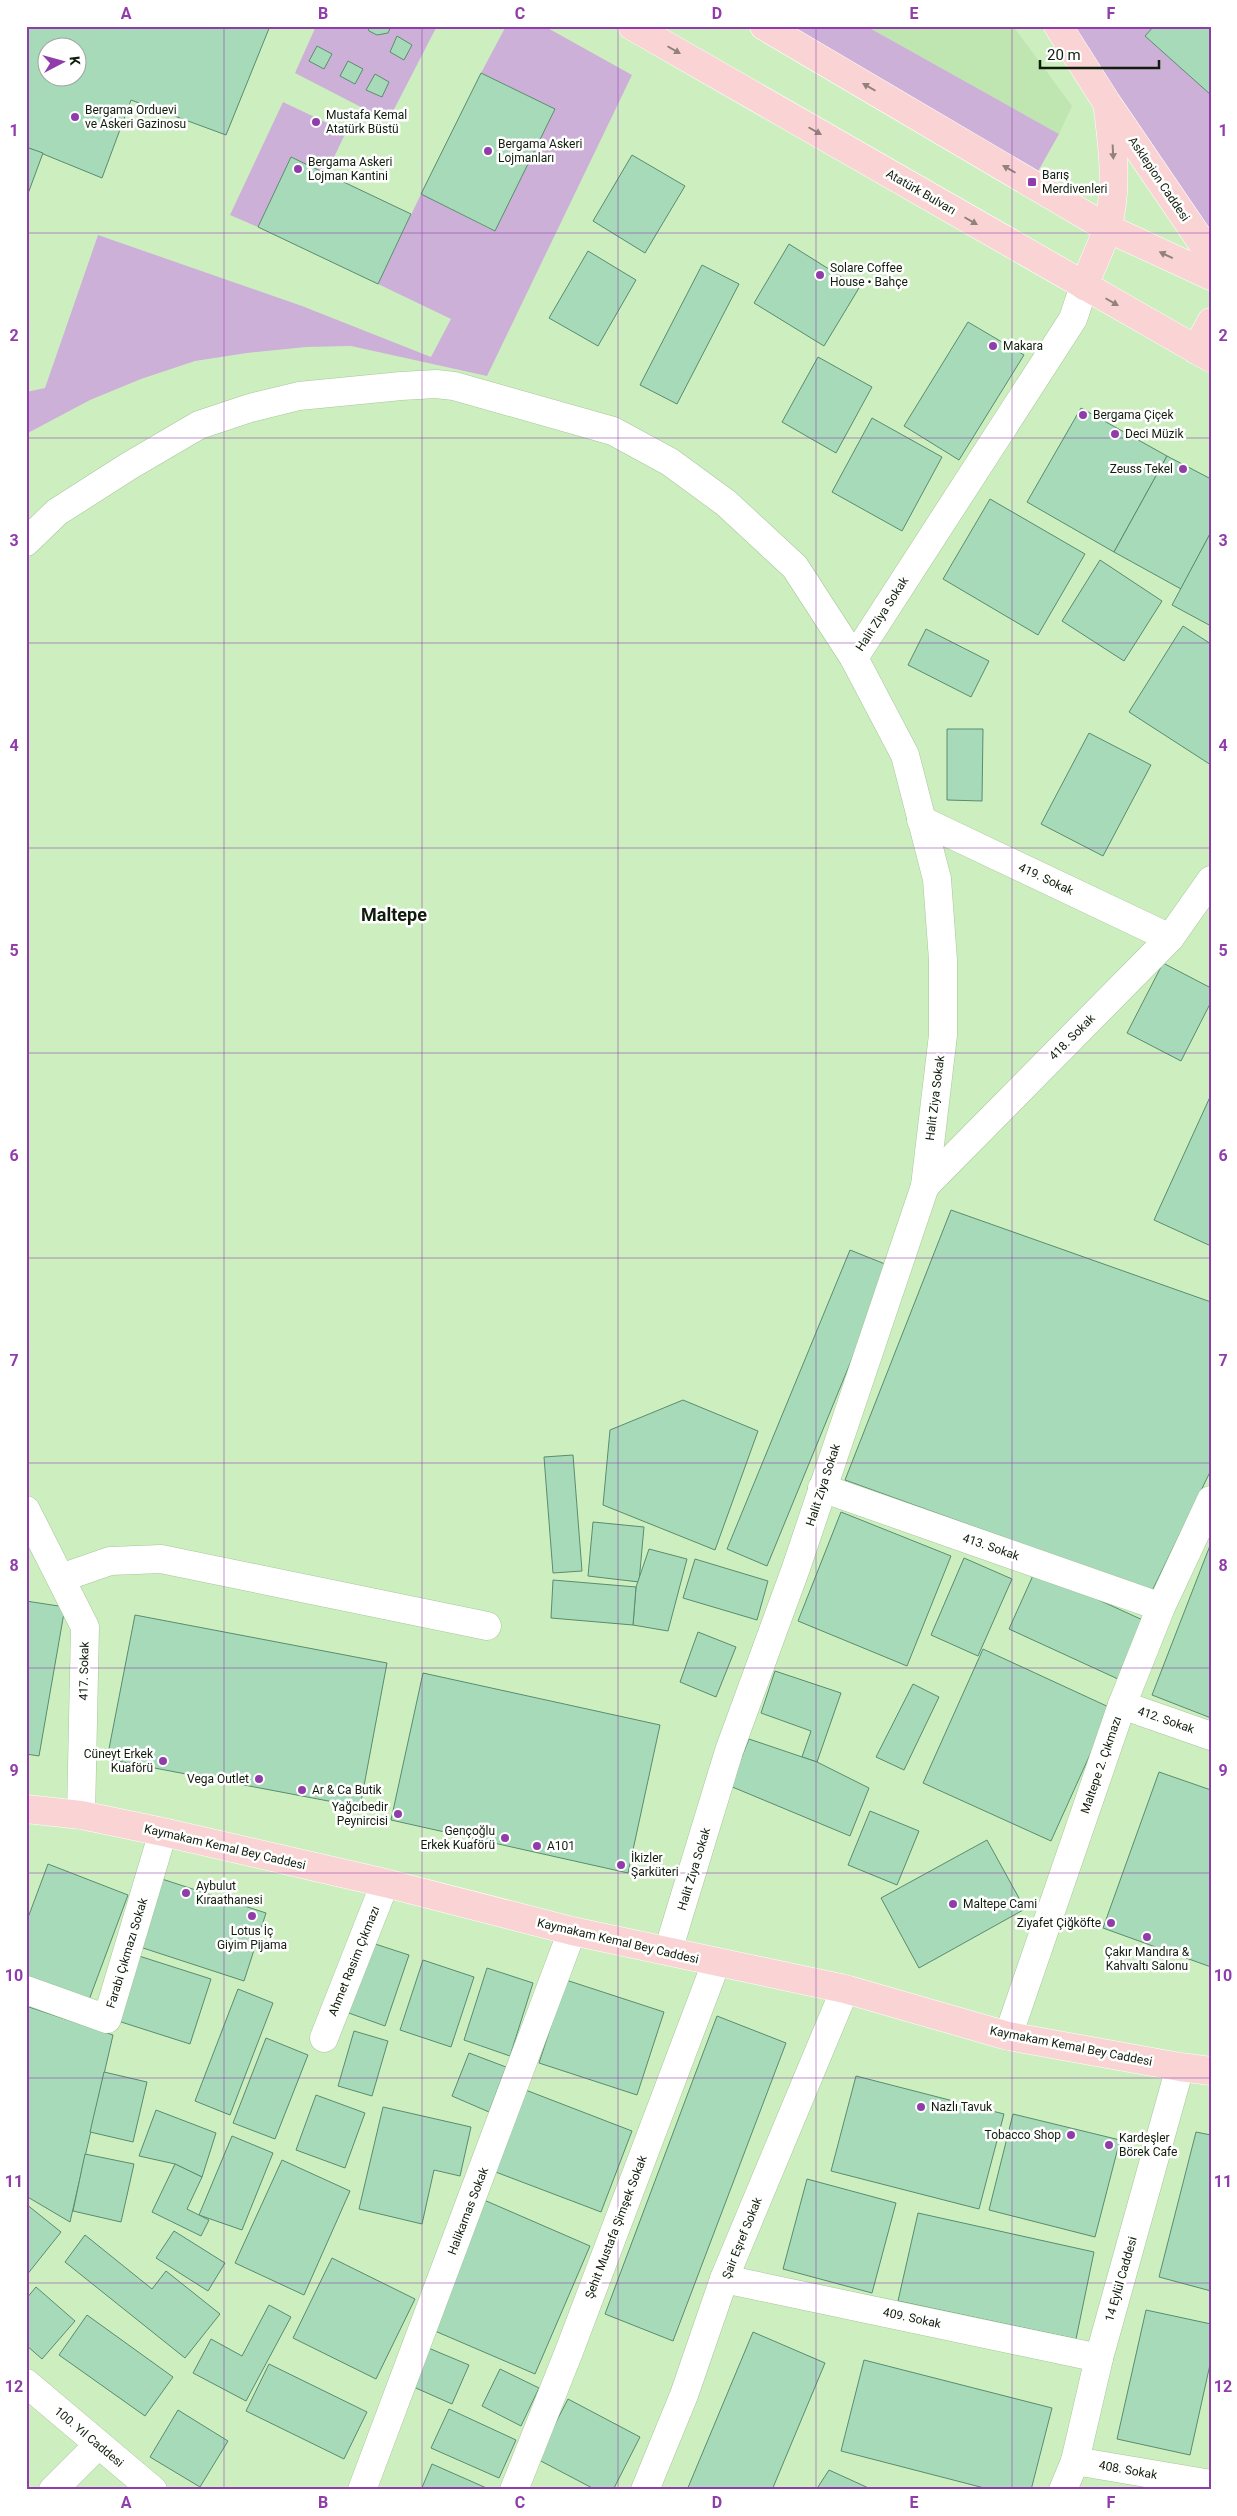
<svg xmlns="http://www.w3.org/2000/svg" width="1237" height="2516" font-family="Roboto,sans-serif">
	<style>
		.built { fill: #bfe5b0 }
		.green { fill: #cdb0d8 }
		.building { fill: #a6dab9; stroke: #5a8c6e; fill-rule: evenodd }
		.lines { fill: none; stroke-linecap: round; stroke-linejoin: round }
		.minor-casing { stroke: #a6c699; stroke-width: 29 }
		.major-casing { stroke: #fff; stroke-width: 29 }
		.minor { stroke: #fff; stroke-width: 28 }
		.major { stroke: #fad4d4; stroke-width: 28 }
		.oneway { fill: #91827a }
		.grid { fill: none; stroke: #903caa; stroke-width: 1; stroke-opacity: 0.55 }
		.poi-dot { fill: #903caa; stroke: #fff; stroke-width: 2 }
		.labels { text-anchor: middle; stroke-width: 5; stroke-linejoin: round; paint-order: stroke }
		.poi-label { font-size: 12px; fill: #111d0c; stroke: #fff; text-anchor: start }
		.street-label { font-size: 12px; fill: #111d0c; stroke: #fff }
		.district-label { font-size: 18px; font-weight: bold; fill: #111d0c; stroke: #fff }
		.neatline { fill: none; stroke: #903caa; stroke-width: 2 }
		.grid-label { font-size: 16px; text-anchor: middle; font-weight: bold; fill: #903caa }
	</style>
	<rect width="100%" height="100%" fill="#cdefc0"/>
	<path class="built" d="M 866,26 L 1013,26 L 1072,106 L 1059,134 Z"/>
	<g class="green">
		<path d="M 316,26 L 437,26 L 388,121 L 295,73 Z"/>
		<path d="M 506,26 L 544,26 L 632,75 L 487,376 L 351,346 L 306,347 L 247,353 L 195,361 L 141,379 L 90,400 L 26,434 L 26,392 L 45,388 L 98,235 L 302,306 L 431,357 L 451,319 L 378,284 L 421,194 L 494,231 L 555,109 L 481,73 Z"/>
		<path d="M 764,26 L 866,26 L 1059,134 L 1032,182 Z"/>
		<path d="M 1058,26 L 1154,26 L 1145,36 L 1211,95 L 1211,256 Z"/>
		<path d="M 283,102 L 346,132 L 326,174 L 291,157 L 258,227 L 230,215 Z"/>
	</g>
	<g class="building">
		<path d="M 29,26 L 270,26 L 226,135 L 131,100 L 102,178 L 26,147 L 26,35 ZM 48,48 L 78,48 L 78,78 L 48,78 Z"/>
		<path d="M 367,26 L 391,26 L 388,33 L 377,35 L 369,31 Z"/>
		<path d="M 1154,26 L 1211,26 L 1211,95 L 1145,36 Z"/>
		<path d="M 397,36 L 412,45 L 404,60 L 390,52 Z"/>
		<path d="M 317,46 L 332,54 L 324,69 L 309,61 Z"/>
		<path d="M 348,61 L 363,69 L 355,84 L 340,76 Z"/>
		<path d="M 481,73 L 555,109 L 495,231 L 421,194 Z"/>
		<path d="M 375,74 L 389,82 L 382,97 L 366,90 Z"/>
		<path d="M 26,147 L 43,153 L 26,199 Z"/>
		<path d="M 632,155 L 685,186 L 645,253 L 593,221 Z"/>
		<path d="M 291,157 L 411,214 L 378,284 L 258,227 Z"/>
		<path d="M 789,244 L 859,288 L 824,346 L 754,303 Z"/>
		<path d="M 588,251 L 636,280 L 598,346 L 549,318 Z"/>
		<path d="M 702,265 L 739,284 L 677,404 L 640,385 Z"/>
		<path d="M 968,322 L 1024,355 L 959,460 L 904,426 Z"/>
		<path d="M 818,357 L 872,387 L 836,453 L 782,422 Z"/>
		<path d="M 1081,408 L 1167,456 L 1114,552 L 1027,502 Z"/>
		<path d="M 872,418 L 942,457 L 902,531 L 832,492 Z"/>
		<path d="M 1167,456 L 1211,479 L 1211,532 L 1181,589 L 1114,552 Z"/>
		<path d="M 990,499 L 1085,554 L 1038,635 L 943,579 Z"/>
		<path d="M 1211,532 L 1211,626 L 1172,605 Z"/>
		<path d="M 1100,560 L 1162,601 L 1124,661 L 1062,621 Z"/>
		<path d="M 1183,626 L 1211,644 L 1211,765 L 1129,712 Z"/>
		<path d="M 926,629 L 989,661 L 971,697 L 908,665 Z"/>
		<path d="M 947,729 L 983,729 L 982,801 L 947,800 Z"/>
		<path d="M 1089,733 L 1151,765 L 1103,856 L 1041,824 Z"/>
		<path d="M 1163,963 L 1211,988 L 1211,1002 L 1181,1061 L 1127,1033 Z"/>
		<path d="M 1210,1097 L 1211,1097 L 1211,1246 L 1154,1220 Z"/>
		<path d="M 951,1210 L 1211,1302 L 1211,1470 L 1152,1591 L 845,1480 Z"/>
		<path d="M 850,1250 L 890,1266 L 767,1566 L 727,1549 Z"/>
		<path d="M 683,1400 L 758,1431 L 715,1550 L 603,1505 L 610,1430 Z"/>
		<path d="M 573,1455 L 582,1571 L 553,1573 L 544,1457 Z"/>
		<path d="M 841,1512 L 951,1556 L 907,1666 L 798,1621 Z"/>
		<path d="M 593,1522 L 644,1527 L 639,1582 L 588,1576 Z"/>
		<path d="M 1211,1543 L 1211,1718 L 1152,1695 Z"/>
		<path d="M 649,1549 L 687,1559 L 668,1631 L 633,1625 L 636,1587 Z"/>
		<path d="M 964,1558 L 1012,1579 L 978,1656 L 931,1635 Z"/>
		<path d="M 695,1559 L 768,1581 L 757,1620 L 683,1598 Z"/>
		<path d="M 1035,1571 L 1145,1621 L 1118,1679 L 1009,1629 Z"/>
		<path d="M 553,1580 L 636,1587 L 633,1625 L 551,1618 Z"/>
		<path d="M 26,1601 L 65,1607 L 39,1756 L 26,1754 Z"/>
		<path d="M 135,1615 L 387,1663 L 360,1807 L 107,1759 Z"/>
		<path d="M 698,1632 L 736,1647 L 716,1697 L 680,1682 Z"/>
		<path d="M 983,1649 L 1111,1708 L 1051,1841 L 923,1783 Z"/>
		<path d="M 775,1671 L 841,1693 L 817,1762 L 802,1757 L 811,1731 L 761,1713 Z"/>
		<path d="M 423,1673 L 660,1725 L 628,1873 L 391,1820 Z"/>
		<path d="M 913,1684 L 939,1697 L 904,1770 L 876,1757 Z"/>
		<path d="M 749,1739 L 817,1762 L 869,1788 L 850,1836 L 730,1786 Z"/>
		<path d="M 1159,1772 L 1211,1790 L 1211,1967 L 1103,1928 Z"/>
		<path d="M 870,1811 L 919,1831 L 897,1885 L 848,1865 Z"/>
		<path d="M 987,1840 L 1025,1909 L 919,1968 L 881,1898 Z"/>
		<path d="M 48,1864 L 128,1895 L 89,2000 L 26,1976 L 26,1923 Z"/>
		<path d="M 162,1879 L 266,1913 L 244,1981 L 140,1947 Z"/>
		<path d="M 369,1942 L 409,1955 L 385,2026 L 346,2012 Z"/>
		<path d="M 139,1956 L 211,1979 L 190,2044 L 118,2021 Z"/>
		<path d="M 423,1960 L 474,1977 L 451,2047 L 400,2030 Z"/>
		<path d="M 487,1968 L 533,1983 L 510,2056 L 464,2040 Z"/>
		<path d="M 566,1980 L 664,2012 L 637,2095 L 539,2063 Z"/>
		<path d="M 238,1989 L 273,2003 L 230,2115 L 195,2101 Z"/>
		<path d="M 26,2006 L 113,2035 L 70,2222 L 26,2196 Z"/>
		<path d="M 717,2016 L 786,2043 L 673,2341 L 605,2314 Z"/>
		<path d="M 354,2031 L 388,2041 L 372,2096 L 338,2086 Z"/>
		<path d="M 266,2038 L 308,2055 L 275,2139 L 233,2123 Z"/>
		<path d="M 469,2053 L 506,2067 L 489,2112 L 452,2096 Z"/>
		<path d="M 104,2072 L 147,2082 L 133,2142 L 90,2132 Z"/>
		<path d="M 856,2076 L 1004,2114 L 979,2209 L 831,2171 Z"/>
		<path d="M 523,2089 L 632,2131 L 601,2212 L 493,2171 Z"/>
		<path d="M 316,2095 L 365,2113 L 345,2168 L 296,2150 Z"/>
		<path d="M 383,2107 L 471,2127 L 460,2176 L 434,2170 L 422,2224 L 359,2209 Z"/>
		<path d="M 156,2110 L 216,2133 L 202,2177 L 175,2164 L 139,2156 Z"/>
		<path d="M 1013,2114 L 1120,2140 L 1095,2237 L 989,2210 Z"/>
		<path d="M 1196,2132 L 1211,2135 L 1211,2291 L 1159,2277 Z"/>
		<path d="M 232,2136 L 273,2153 L 242,2230 L 199,2215 Z"/>
		<path d="M 85,2154 L 134,2164 L 121,2222 L 73,2211 Z"/>
		<path d="M 282,2160 L 350,2191 L 304,2295 L 235,2263 Z"/>
		<path d="M 175,2164 L 202,2177 L 187,2209 L 209,2220 L 201,2236 L 152,2212 Z"/>
		<path d="M 807,2179 L 896,2203 L 872,2293 L 783,2269 Z"/>
		<path d="M 484,2200 L 590,2246 L 535,2374 L 428,2328 Z"/>
		<path d="M 26,2204 L 61,2232 L 26,2276 Z"/>
		<path d="M 918,2213 L 1094,2252 L 1076,2339 L 898,2301 Z"/>
		<path d="M 174,2231 L 225,2263 L 208,2291 L 156,2258 Z"/>
		<path d="M 85,2235 L 152,2289 L 166,2271 L 220,2314 L 185,2358 L 65,2262 Z"/>
		<path d="M 332,2258 L 415,2299 L 376,2379 L 293,2338 Z"/>
		<path d="M 36,2287 L 75,2321 L 42,2359 L 26,2345 L 26,2299 Z"/>
		<path d="M 269,2305 L 291,2317 L 246,2401 L 193,2373 L 211,2339 L 242,2356 Z"/>
		<path d="M 1146,2310 L 1211,2324 L 1211,2360 L 1190,2455 L 1117,2439 Z"/>
		<path d="M 87,2315 L 173,2377 L 145,2416 L 59,2355 Z"/>
		<path d="M 753,2332 L 825,2363 L 772,2490 L 687,2490 Z"/>
		<path d="M 426,2347 L 469,2365 L 452,2404 L 409,2385 Z"/>
		<path d="M 864,2360 L 1052,2408 L 1031,2490 L 992,2490 L 841,2451 Z"/>
		<path d="M 269,2364 L 367,2412 L 344,2459 L 246,2411 Z"/>
		<path d="M 500,2369 L 539,2388 L 521,2426 L 482,2406 Z"/>
		<path d="M 568,2399 L 640,2437 L 613,2490 L 596,2490 L 537,2459 Z"/>
		<path d="M 449,2409 L 516,2440 L 499,2478 L 431,2448 Z"/>
		<path d="M 178,2410 L 228,2441 L 200,2487 L 150,2457 Z"/>
		<path d="M 432,2464 L 491,2490 L 421,2490 Z"/>
		<path d="M 829,2470 L 873,2490 L 816,2490 Z"/>
	</g>
	<g class="lines">
		<g class="minor-casing">
			<g id="minor">
				<path d="M 26,542 L 57,512 L 129,466 L 199,425 L 250,408 L 299,396 L 401,386 L 436,384 L 454,386 L 613,431 L 670,462 L 726,503 L 795,567 L 854,658 L 905,755 L 937,879 L 943,960 L 943,1035 L 925,1186 L 796,1568 L 729,1751 L 668,1951"/>
				<path d="M 854,658 L 1073,319 L 1084,286"/>
				<path d="M 921,820 L 1170,938"/>
				<path d="M 925,1186 L 1170,938 L 1211,880"/>
				<path d="M 822,1488 L 1161,1607"/>
				<path d="M 26,1510 L 85,1627 L 81,1815"/>
				<path d="M 61,1578 L 110,1561 L 161,1559 L 487,1626"/>
				<path d="M 1122,1705 L 1211,1736"/>
				<path d="M 26,1990 L 107,2019 L 163,1832"/>
				<path d="M 1008,2036 L 1122,1705 L 1161,1607 L 1211,1500"/>
				<path d="M 324,2038 L 385,1883"/>
				<path d="M 724,2279 L 1099,2358"/>
				<path d="M 26,2383 L 153,2490"/>
				<path d="M 1075,2461 L 1211,2484"/>
				<path d="M 53,2490 L 98,2445"/>
				<path d="M 362,2490 L 572,1931"/>
				<path d="M 514,2490 L 570,2349 L 716,1963"/>
				<path d="M 645,2490 L 684,2395 L 724,2279 L 845,1989"/>
				<path d="M 1063,2490 L 1075,2461 L 1099,2358 L 1180,2067"/>
			</g>
		</g>
		<g class="major-casing">
			<g id="major">
				<path d="M 632,26 L 1211,358"/>
				<path d="M 764,26 L 1107,228 L 1211,276"/>
				<path d="M 1058,26 L 1107,103 L 1211,256"/>
				<path d="M 1084,286 C 1091,267 1101,248 1107,229 C 1118,190 1113,149 1108,110"/>
				<path d="M 1196,350 L 1211,322"/>
				<path d="M 26,1809 L 81,1815 L 163,1832 L 385,1883 L 572,1931 L 845,1989 L 1008,2036 L 1180,2067 L 1211,2071"/>
			</g>
		</g>
		<use href="#minor" class="minor"/>
		<use href="#major" class="major"/>
	</g>
	<defs><path id="oneway-solid" d="M-6-.8H1V-3.2L6.5 0L1 3.2V.8H-6Z" transform="scale(1.25)"/></defs>
	<g class="oneway">
		<use href="#oneway-solid" transform="translate(674 50) rotate(30)"/>
		<use href="#oneway-solid" transform="translate(869 87) rotate(-150)"/>
		<use href="#oneway-solid" transform="translate(815 131) rotate(30)"/>
		<use href="#oneway-solid" transform="translate(1113 152) rotate(87)"/>
		<use href="#oneway-solid" transform="translate(1009 169) rotate(-150)"/>
		<use href="#oneway-solid" transform="translate(971 221) rotate(30)"/>
		<use href="#oneway-solid" transform="translate(1166 255) rotate(-155)"/>
		<use href="#oneway-solid" transform="translate(1112 302) rotate(30)"/>
	</g>
	<path class="grid" d="M 224,26 L 224,2490M 422,26 L 422,2490M 618,26 L 618,2490M 816,26 L 816,2490M 1012,26 L 1012,2490M 26,233 L 1211,233M 26,438 L 1211,438M 26,643 L 1211,643M 26,848 L 1211,848M 26,1053 L 1211,1053M 26,1258 L 1211,1258M 26,1463 L 1211,1463M 26,1668 L 1211,1668M 26,1873 L 1211,1873M 26,2078 L 1211,2078M 26,2283 L 1211,2283"/>
	<g class="poi-dot">
		<circle cx="75" cy="117" r="5"/>
		<circle cx="316" cy="122" r="5"/>
		<circle cx="488" cy="151" r="5"/>
		<circle cx="298" cy="169" r="5"/>
		<rect x="1027" y="177" width="10" height="10" rx="2.5"/>
		<circle cx="820" cy="275" r="5"/>
		<circle cx="993" cy="346" r="5"/>
		<circle cx="1083" cy="415" r="5"/>
		<circle cx="1115" cy="434" r="5"/>
		<circle cx="1183" cy="469" r="5"/>
		<circle cx="163" cy="1761" r="5"/>
		<circle cx="259" cy="1779" r="5"/>
		<circle cx="302" cy="1790" r="5"/>
		<circle cx="398" cy="1814" r="5"/>
		<circle cx="505" cy="1838" r="5"/>
		<circle cx="537" cy="1846" r="5"/>
		<circle cx="621" cy="1865" r="5"/>
		<circle cx="186" cy="1893" r="5"/>
		<circle cx="953" cy="1904" r="5"/>
		<circle cx="252" cy="1916" r="5"/>
		<circle cx="1111" cy="1923" r="5"/>
		<circle cx="1147" cy="1937" r="5"/>
		<circle cx="921" cy="2107" r="5"/>
		<circle cx="1071" cy="2135" r="5"/>
		<circle cx="1109" cy="2145" r="5"/>
	</g>
	<g class="labels">
		<g class="poi-label">
			<text x="85" y="114">Bergama Orduevi<tspan x="85" dy="14">ve Askeri Gazinosu</tspan></text>
			<text x="326" y="119">Mustafa Kemal<tspan x="326" dy="14">Atatürk Büstü</tspan></text>
			<text x="498" y="148">Bergama Askeri<tspan x="498" dy="14">Lojmanları</tspan></text>
			<text x="308" y="166">Bergama Askeri<tspan x="308" dy="14">Lojman Kantini</tspan></text>
			<text x="1042" y="179">Barış<tspan x="1042" dy="14">Merdivenleri</tspan></text>
			<text x="830" y="272">Solare Coffee<tspan x="830" dy="14">House • Bahçe</tspan></text>
			<text x="1003" y="350">Makara</text>
			<text x="1093" y="419">Bergama Çiçek</text>
			<text x="1125" y="438">Deci Müzik</text>
			<text x="1173" y="473" text-anchor="end">Zeuss Tekel</text>
			<text x="153" y="1758" text-anchor="end">Cüneyt Erkek<tspan x="153" dy="14">Kuaförü</tspan></text>
			<text x="249" y="1783" text-anchor="end">Vega Outlet</text>
			<text x="312" y="1794">Ar &amp; Ca Butik</text>
			<text x="388" y="1811" text-anchor="end">Yağcıbedir<tspan x="388" dy="14">Peynircisi</tspan></text>
			<text x="495" y="1835" text-anchor="end">Gençoğlu<tspan x="495" dy="14">Erkek Kuaförü</tspan></text>
			<text x="547" y="1850">A101</text>
			<text x="631" y="1862">İkizler<tspan x="631" dy="14">Şarküteri</tspan></text>
			<text x="196" y="1890">Aybulut<tspan x="196" dy="14">Kıraathanesi</tspan></text>
			<text x="963" y="1908">Maltepe Cami</text>
			<text x="1101" y="1927" text-anchor="end">Ziyafet Çiğköfte</text>
			<text x="252" y="1935" text-anchor="middle">Lotus İç<tspan x="252" dy="14">Giyim Pijama</tspan></text>
			<text x="1147" y="1956" text-anchor="middle">Çakır Mandıra &amp;<tspan x="1147" dy="14">Kahvaltı Salonu</tspan></text>
			<text x="931" y="2111">Nazlı Tavuk</text>
			<text x="1061" y="2139" text-anchor="end">Tobacco Shop</text>
			<text x="1119" y="2142">Kardeşler<tspan x="1119" dy="14">Börek Cafe</tspan></text>
		</g>
		<g class="street-label">
			<text transform="translate(1159 179) rotate(56)" y="4">Asklepion Caddesi</text>
			<text transform="translate(921 192) rotate(30)" y="4">Atatürk Bulvarı</text>
			<text transform="translate(882 614) rotate(-57)" y="4">Halit Ziya Sokak</text>
			<text transform="translate(1046 879) rotate(25)" y="4">419. Sokak</text>
			<text transform="translate(1072 1037) rotate(-45)" y="4">418. Sokak</text>
			<text transform="translate(935 1098) rotate(-83)" y="4">Halit Ziya Sokak</text>
			<text transform="translate(823 1485) rotate(-72)" y="4">Halit Ziya Sokak</text>
			<text transform="translate(991 1547) rotate(19)" y="4">413. Sokak</text>
			<text transform="translate(84 1671) rotate(-89)" y="4">417. Sokak</text>
			<text transform="translate(1166 1720) rotate(19)" y="4">412. Sokak</text>
			<text transform="translate(1101 1765) rotate(-71)" y="4">Maltepe 2. Çıkmazı</text>
			<text transform="translate(225 1847) rotate(13)" y="4">Kaymakam Kemal Bey Caddesi</text>
			<text transform="translate(694 1869) rotate(-73)" y="4">Halit Ziya Sokak</text>
			<text transform="translate(618 1941) rotate(13)" y="4">Kaymakam Kemal Bey Caddesi</text>
			<text transform="translate(127 1953) rotate(-73)" y="4">Farabi Çıkmazı Sokak</text>
			<text transform="translate(354 1961) rotate(-68)" y="4">Ahmet Rasim Çıkmazı</text>
			<text transform="translate(1071 2046) rotate(11)" y="4">Kaymakam Kemal Bey Caddesi</text>
			<text transform="translate(468 2211) rotate(-69)" y="4">Halikarnas Sokak</text>
			<text transform="translate(616 2227) rotate(-69)" y="4">Şehit Mustafa Şimşek Sokak</text>
			<text transform="translate(742 2238) rotate(-68)" y="4">Şair Eşref Sokak</text>
			<text transform="translate(1121 2279) rotate(-74)" y="4">14 Eylül Caddesi</text>
			<text transform="translate(912 2318) rotate(12)" y="4">409. Sokak</text>
			<text transform="translate(89 2437) rotate(40)" y="4">100. Yıl Caddesi</text>
			<text transform="translate(1128 2470) rotate(10)" y="4">408. Sokak</text>
		</g>
		<g class="district-label">
			<text x="394" y="921">Maltepe</text>
		</g>
	</g>
	<rect width="1237" height="2516" fill="none" stroke="#ffffff" stroke-width="55"/>
	<g transform="translate(62 62) rotate(84)"><circle r="24" fill="#ffffff" stroke="#a0a59e"/>
	<path d="M0-4L9 19L0 12L-9 19Z" fill="#903caa"/>
	<text y="-8" font-size="14" font-weight="bold" text-anchor="middle" fill="#111d0c">K</text>
	</g>
	<path d="M1040 60v8h119v-8" fill="none" stroke="#111d0c" stroke-width="2.5"/>
	<text x="1047" y="60" font-size="15" fill="#111d0c" stroke="#ffffff" stroke-width="4" paint-order="stroke">20 m</text>
	<rect x="28" y="28" width="1182" height="2460" class="neatline"/>
	<g class="grid-label">
		<text x="126" y="19">A</text>
		<text x="323" y="19">B</text>
		<text x="520" y="19">C</text>
		<text x="717" y="19">D</text>
		<text x="914" y="19">E</text>
		<text x="1111" y="19">F</text>
		<text x="14" y="136">1</text>
		<text x="1223" y="136">1</text>
		<text x="14" y="341">2</text>
		<text x="1223" y="341">2</text>
		<text x="14" y="546">3</text>
		<text x="1223" y="546">3</text>
		<text x="14" y="751">4</text>
		<text x="1223" y="751">4</text>
		<text x="14" y="956">5</text>
		<text x="1223" y="956">5</text>
		<text x="14" y="1161">6</text>
		<text x="1223" y="1161">6</text>
		<text x="14" y="1366">7</text>
		<text x="1223" y="1366">7</text>
		<text x="14" y="1571">8</text>
		<text x="1223" y="1571">8</text>
		<text x="14" y="1776">9</text>
		<text x="1223" y="1776">9</text>
		<text x="14" y="1981">10</text>
		<text x="1223" y="1981">10</text>
		<text x="14" y="2187">11</text>
		<text x="1223" y="2187">11</text>
		<text x="14" y="2392">12</text>
		<text x="1223" y="2392">12</text>
		<text x="126" y="2508">A</text>
		<text x="323" y="2508">B</text>
		<text x="520" y="2508">C</text>
		<text x="717" y="2508">D</text>
		<text x="914" y="2508">E</text>
		<text x="1111" y="2508">F</text>
	</g>
</svg>
